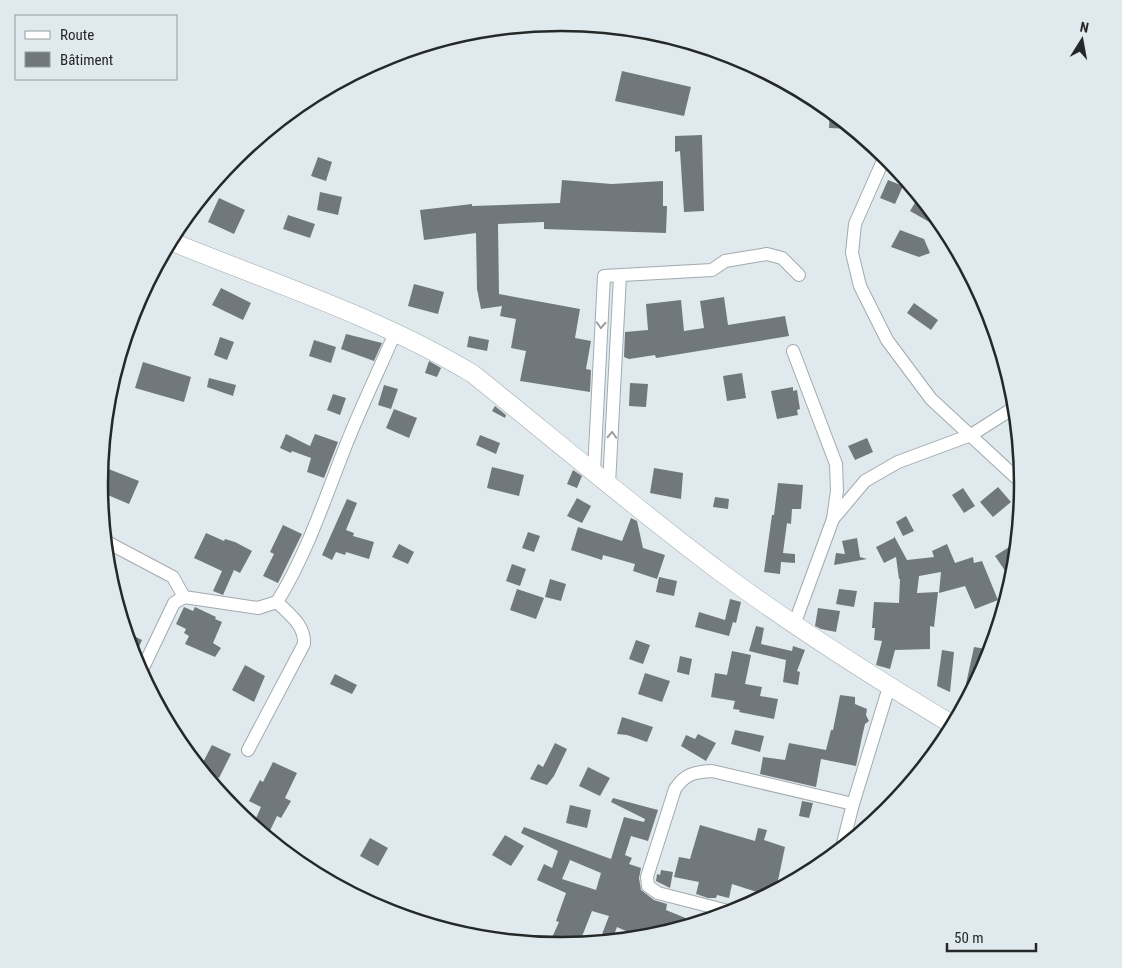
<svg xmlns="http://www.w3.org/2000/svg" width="1122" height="968" font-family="'Roboto Condensed',sans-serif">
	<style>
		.building { fill: #71787c; fill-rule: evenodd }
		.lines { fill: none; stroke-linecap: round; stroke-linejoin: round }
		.street-casing { stroke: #a2aaae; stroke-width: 14 }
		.secondary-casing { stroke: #a2aaae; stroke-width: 19 }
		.street { stroke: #fff; stroke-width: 12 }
		.secondary { stroke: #fff; stroke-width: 18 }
		.oneway { stroke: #9d9e9f }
		.rim { fill: none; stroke: #252829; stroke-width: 2.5 }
	</style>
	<rect width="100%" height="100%" fill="#e0e9ed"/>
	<g class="building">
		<path d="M 622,71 L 691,87 L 684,116 L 615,101 Z"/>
		<path d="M 830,110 L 847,125 L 852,129 L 829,128 Z"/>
		<path d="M 702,135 L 704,211 L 684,212 L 680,151 L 675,152 L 675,136 Z"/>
		<path d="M 318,157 L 332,162 L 326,181 L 311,176 Z"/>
		<path d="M 562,180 L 612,184 L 663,181 L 663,206 L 667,206 L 666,233 L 544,229 L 544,222 L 498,224 L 499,294 L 580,309 L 575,338 L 591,341 L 586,369 L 591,370 L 590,392 L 520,381 L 526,351 L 511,348 L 516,319 L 500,316 L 502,306 L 481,309 L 477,289 L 476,233 L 424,240 L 420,210 L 472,204 L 472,206 L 560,203 Z"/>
		<path d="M 888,180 L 903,186 L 895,204 L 880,198 Z"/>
		<path d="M 320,192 L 342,197 L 338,215 L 317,210 Z"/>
		<path d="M 219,198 L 245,210 L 234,234 L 208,222 Z"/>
		<path d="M 918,198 L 922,200 L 947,232 L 910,211 Z"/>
		<path d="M 288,215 L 315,224 L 310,238 L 283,229 Z"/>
		<path d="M 900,230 L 924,239 L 930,253 L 919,257 L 891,247 Z"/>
		<path d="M 414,284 L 444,292 L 438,314 L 408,306 Z"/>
		<path d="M 221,288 L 251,303 L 243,320 L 212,305 Z"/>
		<path d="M 724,297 L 728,325 L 785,316 L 789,336 L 656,358 L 655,355 L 629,359 L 624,357 L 625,332 L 648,330 L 646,304 L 681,300 L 684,331 L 704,328 L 700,301 Z"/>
		<path d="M 914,303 L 938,320 L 931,330 L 907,313 Z"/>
		<path d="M 346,334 L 382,343 L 374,361 L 341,349 Z"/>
		<path d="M 469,336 L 489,340 L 487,351 L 467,347 Z"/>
		<path d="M 220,337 L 234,342 L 227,360 L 214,355 Z"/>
		<path d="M 314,340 L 336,347 L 331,363 L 309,356 Z"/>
		<path d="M 429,361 L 441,368 L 437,377 L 425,373 Z"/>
		<path d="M 143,362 L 191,377 L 184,402 L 135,388 Z"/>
		<path d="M 742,373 L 746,398 L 727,401 L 723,376 Z"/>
		<path d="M 209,378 L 236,385 L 233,396 L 207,387 Z"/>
		<path d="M 630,383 L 648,384 L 646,407 L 629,406 Z"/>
		<path d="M 384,385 L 398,389 L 391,409 L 378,405 Z"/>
		<path d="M 793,387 L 793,391 L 797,390 L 800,409 L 797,410 L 798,415 L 777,419 L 771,391 Z"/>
		<path d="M 333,394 L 346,398 L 340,415 L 327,410 Z"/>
		<path d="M 495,406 L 506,415 L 505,418 L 492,411 Z"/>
		<path d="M 394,409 L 417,418 L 409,438 L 386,428 Z"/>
		<path d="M 286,434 L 310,446 L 315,434 L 338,442 L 324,478 L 307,472 L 311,458 L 292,451 L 291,453 L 280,448 Z"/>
		<path d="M 480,435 L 500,443 L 496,454 L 476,445 Z"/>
		<path d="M 867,438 L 873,452 L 855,460 L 848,446 Z"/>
		<path d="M 101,466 L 139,481 L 129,504 L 103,493 L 105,488 L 100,484 Z"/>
		<path d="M 492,467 L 524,475 L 519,496 L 487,488 Z"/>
		<path d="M 654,468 L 683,473 L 681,499 L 650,493 Z"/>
		<path d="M 573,470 L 582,476 L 577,488 L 567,484 Z"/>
		<path d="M 778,483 L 803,485 L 801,509 L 792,509 L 791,524 L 787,523 L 783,553 L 795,554 L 795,563 L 781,562 L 780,574 L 764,572 L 772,515 L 774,515 Z"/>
		<path d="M 998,487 L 1011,502 L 993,517 L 980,502 Z"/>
		<path d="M 963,488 L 975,506 L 964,513 L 952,495 Z"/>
		<path d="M 715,497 L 729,499 L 728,509 L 713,507 Z"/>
		<path d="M 577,498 L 591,506 L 582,523 L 567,516 Z"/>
		<path d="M 347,499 L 357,503 L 346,530 L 354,533 L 353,536 L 374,542 L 369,559 L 346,552 L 345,555 L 336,552 L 332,560 L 322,555 Z"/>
		<path d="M 906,516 L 914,531 L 903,536 L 896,522 Z"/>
		<path d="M 631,518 L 637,521 L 643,548 L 665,555 L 657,579 L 633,571 L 635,564 L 603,555 L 602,560 L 571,550 L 578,527 L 622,541 Z"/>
		<path d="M 283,525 L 302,534 L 278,583 L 263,576 L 274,554 L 270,552 Z"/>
		<path d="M 528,532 L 540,536 L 534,552 L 522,548 Z"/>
		<path d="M 206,533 L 224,541 L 225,539 L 235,542 L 252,551 L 240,573 L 234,570 L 223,595 L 213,591 L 222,571 L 194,558 Z"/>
		<path d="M 894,536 L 907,560 L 934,557 L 932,551 L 947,544 L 955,563 L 973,557 L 974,563 L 982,561 L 998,600 L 975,609 L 965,586 L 939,593 L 941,572 L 919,576 L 917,593 L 938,592 L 934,627 L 930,626 L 930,649 L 895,650 L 890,669 L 876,665 L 882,641 L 874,640 L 875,628 L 872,628 L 874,602 L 899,603 L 900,579 L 899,579 L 896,557 L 884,563 L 876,547 L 894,538 Z"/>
		<path d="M 857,538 L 860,557 L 867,559 L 834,565 L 836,553 L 845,554 L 842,541 Z"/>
		<path d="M 1017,542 L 1014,574 L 1012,581 L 995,556 Z"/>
		<path d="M 399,544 L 414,552 L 408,564 L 392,557 Z"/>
		<path d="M 512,564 L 526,569 L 520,586 L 506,581 Z"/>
		<path d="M 659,577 L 677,581 L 674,596 L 656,592 Z"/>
		<path d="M 550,579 L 566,584 L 561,601 L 545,597 Z"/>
		<path d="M 517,589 L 544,598 L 536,619 L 510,610 Z"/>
		<path d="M 839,589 L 857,591 L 854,607 L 836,604 Z"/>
		<path d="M 730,599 L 741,602 L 736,623 L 733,622 L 729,636 L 695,627 L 699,612 L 725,620 Z"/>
		<path d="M 184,607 L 193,611 L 195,607 L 216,617 L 215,619 L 222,622 L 213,643 L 221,648 L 215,657 L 185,644 L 189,636 L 184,633 L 186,629 L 176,624 Z"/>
		<path d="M 818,608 L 840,611 L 836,632 L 821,629 L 815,626 Z"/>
		<path d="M 756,626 L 764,628 L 761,644 L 792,651 L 793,646 L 805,650 L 797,671 L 800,672 L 798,685 L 783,682 L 786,660 L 749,651 Z"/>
		<path d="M 126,632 L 142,640 L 134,658 L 132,653 Z"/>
		<path d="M 636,640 L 650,645 L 643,664 L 629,659 Z"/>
		<path d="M 974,647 L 986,649 L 985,654 L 989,654 L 974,686 L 966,684 Z"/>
		<path d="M 942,650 L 954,652 L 950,692 L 937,686 Z"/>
		<path d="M 732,651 L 751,655 L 745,684 L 762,687 L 760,696 L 778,699 L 774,719 L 739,712 L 740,710 L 733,709 L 735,701 L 711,697 L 715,673 L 727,675 Z"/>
		<path d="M 680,656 L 692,659 L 689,675 L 677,672 Z"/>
		<path d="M 245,665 L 265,676 L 254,702 L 232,690 Z"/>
		<path d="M 645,673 L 670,681 L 662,702 L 638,694 Z"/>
		<path d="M 335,674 L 357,685 L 352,694 L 330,684 Z"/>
		<path d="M 840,695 L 855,697 L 855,704 L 867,709 L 866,715 L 869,721 L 865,724 L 862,737 L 856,766 L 821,759 L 816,787 L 760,774 L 763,757 L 785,760 L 789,743 L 826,750 L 831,730 L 833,730 Z"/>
		<path d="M 622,717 L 653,727 L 647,742 L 627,735 L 617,734 Z"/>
		<path d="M 735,730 L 764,736 L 760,752 L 731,744 Z"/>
		<path d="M 698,734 L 716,743 L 706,761 L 681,746 L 686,735 L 695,739 Z"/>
		<path d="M 555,743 L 567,749 L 554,776 L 547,785 L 530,779 L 538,764 L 543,767 Z"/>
		<path d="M 212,745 L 231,754 L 219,778 L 200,768 Z"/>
		<path d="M 273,762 L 297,773 L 285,798 L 291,801 L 281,818 L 277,816 L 267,837 L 253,825 L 261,807 L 249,801 L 260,780 L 263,782 Z"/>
		<path d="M 588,767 L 610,778 L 600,796 L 579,786 Z"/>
		<path d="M 613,798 L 658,810 L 648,841 L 631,836 L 625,855 L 632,858 L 629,864 L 641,868 L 639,878 L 641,890 L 654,900 L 667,904 L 666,910 L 688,919 L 685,926 L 641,938 L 617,927 L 612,940 L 599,942 L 609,916 L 592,911 L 579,944 L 549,944 L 559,922 L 556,921 L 566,893 L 537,880 L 544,864 L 552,868 L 558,851 L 521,833 L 524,827 L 611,859 L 624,817 L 644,822 L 645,819 L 611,802 ZM 570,860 L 601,873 L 596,890 L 562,879 Z"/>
		<path d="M 802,801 L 813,803 L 809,818 L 799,816 Z"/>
		<path d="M 570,805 L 591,810 L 587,828 L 566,823 Z"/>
		<path d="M 700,825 L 755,841 L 758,828 L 767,830 L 764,840 L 785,847 L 776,890 L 771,893 L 764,891 L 763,894 L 732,884 L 729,898 L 717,895 L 716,898 L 708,898 L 696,894 L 699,882 L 674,877 L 679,857 L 690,859 Z"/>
		<path d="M 505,835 L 524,846 L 511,866 L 492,855 Z"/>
		<path d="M 370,838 L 388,848 L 378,866 L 360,856 Z"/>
		<path d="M 661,870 L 673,872 L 670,888 L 656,881 L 657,874 L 660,875 Z"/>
	</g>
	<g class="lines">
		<g class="street-casing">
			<g id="street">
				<path d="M 885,156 L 855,224 L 852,253 L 860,286 L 887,340 L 931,399 L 1022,483"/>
				<path d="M 793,351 L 836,464 L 837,491 L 833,519 L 794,625"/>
				<path d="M 594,471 L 604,276 L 712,270 L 725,261 L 767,254 L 782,258 L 799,275"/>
				<path d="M 609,484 L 620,276"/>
				<path d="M 833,519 L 865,481 L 898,462 L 971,435 L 1015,407"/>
				<path d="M 105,541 L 173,577 L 184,597"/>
				<path d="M 141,672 L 174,603 L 184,597 L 258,608 L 277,602 C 307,554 325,498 346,445 C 361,407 379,370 395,333"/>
				<path d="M 248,750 L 304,644 C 305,625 290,615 277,602"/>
				<path d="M 842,847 L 853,804 L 889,687"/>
				<path d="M 732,912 L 658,893 L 648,886 L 647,877 L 675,789 C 685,774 694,772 712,771 L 853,804"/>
			</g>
		</g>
		<g class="secondary-casing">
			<path id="secondary" d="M 170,241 C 272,283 379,317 473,374 C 555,440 635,508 719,571 C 794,627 873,677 953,725"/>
		</g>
		<use href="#street" class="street"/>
		<use href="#secondary" class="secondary"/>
	</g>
	<defs><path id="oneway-chevron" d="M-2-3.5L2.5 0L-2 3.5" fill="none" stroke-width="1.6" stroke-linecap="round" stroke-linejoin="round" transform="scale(1.25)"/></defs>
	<g class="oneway">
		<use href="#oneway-chevron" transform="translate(601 325) rotate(93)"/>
		<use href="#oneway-chevron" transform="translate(612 435) rotate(-87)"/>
	</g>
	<path d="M0 0H1122V968H0ZM108 484a453 453 0 1 1 906 0a453 453 0 1 1-906 0Z" fill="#e0e9ed" fill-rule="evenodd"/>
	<path class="rim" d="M108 484a453 453 0 1 1 906 0a453 453 0 1 1-906 0Z"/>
	<rect x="15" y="15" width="162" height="65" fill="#e0e9ed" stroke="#959c9f"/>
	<rect x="25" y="31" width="25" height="8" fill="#ffffff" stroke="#959c9f"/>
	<text x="60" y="40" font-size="15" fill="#252829">Route</text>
	<rect x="25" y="52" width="25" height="15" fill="#71787c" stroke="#959c9f"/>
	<text x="60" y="65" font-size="15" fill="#252829">Bâtiment</text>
	<g transform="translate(1082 40) rotate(11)" stroke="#e0e9ed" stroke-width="4" paint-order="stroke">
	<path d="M0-4L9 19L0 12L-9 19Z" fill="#252829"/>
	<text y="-8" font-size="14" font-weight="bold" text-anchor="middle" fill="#252829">N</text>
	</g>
	<path d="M947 943v8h89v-8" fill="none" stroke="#252829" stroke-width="2.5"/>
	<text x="954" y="943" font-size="15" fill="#252829" stroke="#e0e9ed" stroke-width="4" paint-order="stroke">50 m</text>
</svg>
